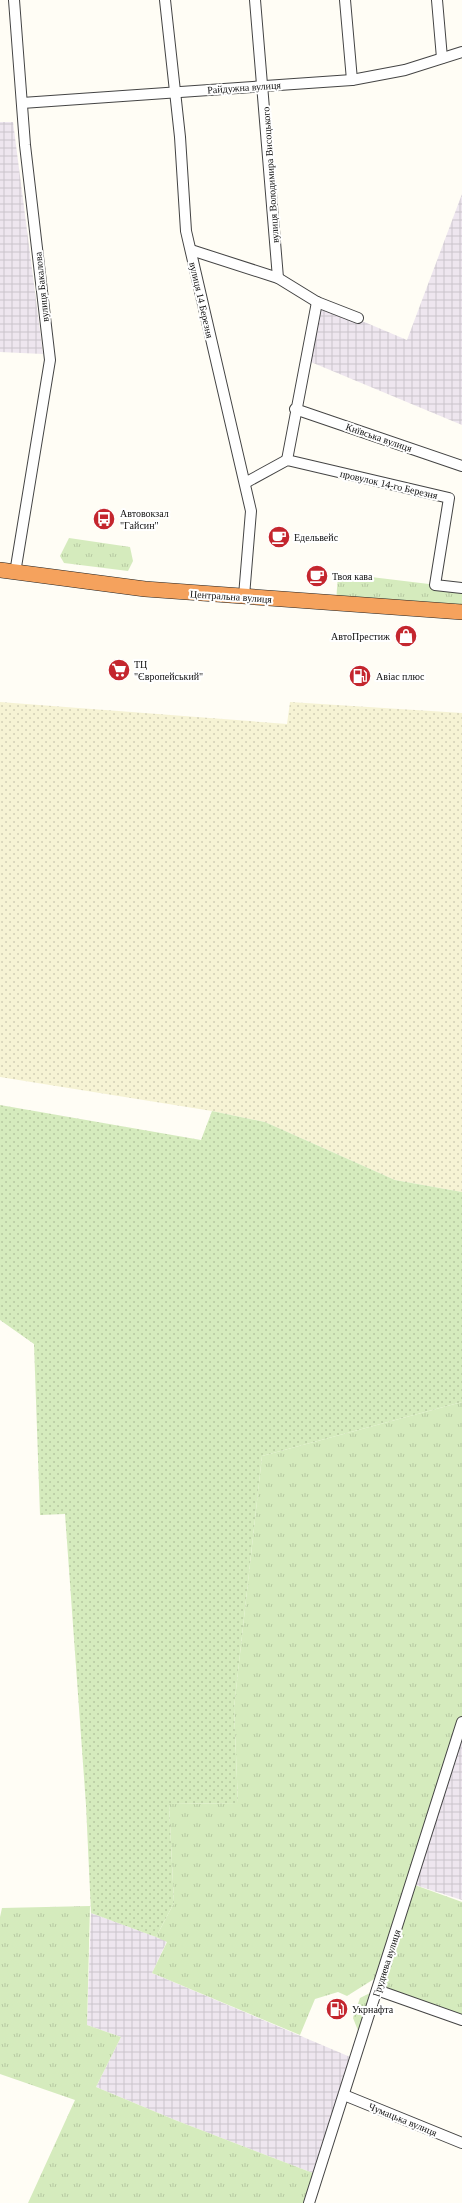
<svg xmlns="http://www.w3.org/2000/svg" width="462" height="2203" font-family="Georgia,serif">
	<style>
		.industrial { fill: url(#industrial-grid) }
		.farmland { fill: url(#farmland-dots) }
		.grass { fill: url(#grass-tufts) }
		.garden { fill: url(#garden-dots) }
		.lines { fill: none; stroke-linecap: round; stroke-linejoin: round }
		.minor-casing { stroke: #444; stroke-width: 12 }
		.highway-casing { stroke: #222; stroke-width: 16 }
		.minor { stroke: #fff; stroke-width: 10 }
		.highway { stroke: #f5a25d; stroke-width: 15 }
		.labels { text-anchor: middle; stroke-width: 4; stroke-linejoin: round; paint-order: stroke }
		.street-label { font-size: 10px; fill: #111; stroke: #fff }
		.poi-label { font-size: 10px; fill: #111; stroke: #fff; text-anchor: start }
	</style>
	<defs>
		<pattern id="industrial-grid" width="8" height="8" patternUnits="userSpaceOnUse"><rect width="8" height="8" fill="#eee6ef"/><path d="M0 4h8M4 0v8" fill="none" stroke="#cbc4cc"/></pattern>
		<pattern id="farmland-dots" width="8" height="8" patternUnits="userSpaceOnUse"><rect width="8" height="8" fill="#f6f3d4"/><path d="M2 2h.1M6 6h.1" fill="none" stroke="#d2cfb5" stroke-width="1.8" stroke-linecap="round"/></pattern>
		<pattern id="grass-tufts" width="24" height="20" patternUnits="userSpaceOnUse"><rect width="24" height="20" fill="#d5ebbd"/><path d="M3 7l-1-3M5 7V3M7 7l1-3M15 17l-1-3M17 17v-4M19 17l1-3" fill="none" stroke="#b6c8a1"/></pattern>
		<pattern id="garden-dots" width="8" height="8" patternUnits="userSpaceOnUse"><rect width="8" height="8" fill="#d5ebbd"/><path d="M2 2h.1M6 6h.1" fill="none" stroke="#b6c8a1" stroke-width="1.8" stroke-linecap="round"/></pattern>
	</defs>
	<rect width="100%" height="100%" fill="#fffdf5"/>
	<g class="industrial">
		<path d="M 0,122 L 13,122 L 43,354 L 0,352 Z"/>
		<path d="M 462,194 L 462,425 L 306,360 L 317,302 L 407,340 Z"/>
		<path d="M 462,1722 L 462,1900 L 412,1884 Z"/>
		<path d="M 91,1913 L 167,1941 L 152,1973 L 355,2059 L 318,2175 L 175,2120 L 96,2087 L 121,2037 L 87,2025 Z"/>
	</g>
	<path class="farmland" d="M 0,702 L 287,724 L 290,702 L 462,713 L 462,1192 L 395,1180 L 265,1122 L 212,1111 L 0,1077 Z"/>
	<g class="grass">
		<path d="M 69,538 L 130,547 L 133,561 L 128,571 L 64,563 L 60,556 Z"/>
		<path d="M 338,573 L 462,588 L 462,612 L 336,604 Z"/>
		<path d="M 462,1402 L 462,1722 L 412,1884 L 462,1902 L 462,2020 L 377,1990 L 382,1974 L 347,1996 L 338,1992 L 315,1999 L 300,2035 L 152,1973 L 167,1942 L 156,1937 L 174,1903 L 169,1804 L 238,1803 L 234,1708 L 262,1456 Z"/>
		<path d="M 90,1906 L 87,2025 L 121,2037 L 96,2087 L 175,2120 L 318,2175 L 309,2203 L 28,2203 L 75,2100 L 0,2074 L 0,1917 L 2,1908 Z"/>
		<path d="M 370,1993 L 359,2033 L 353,2018 L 360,1998 Z"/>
	</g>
	<path class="garden" d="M 0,1105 L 201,1140 L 212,1111 L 265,1122 L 395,1180 L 462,1192 L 462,1402 L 262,1456 L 234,1708 L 238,1803 L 169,1804 L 174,1903 L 156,1937 L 91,1913 L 86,1805 L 65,1514 L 40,1515 L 34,1344 L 0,1320 Z"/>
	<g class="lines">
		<g class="minor-casing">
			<g id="minor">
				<path d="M 14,0 L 25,145 L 50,360 L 15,573"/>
				<path d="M 165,0 L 180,137 L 186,231 L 251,511 L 244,596"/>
				<path d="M 255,0 L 278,278"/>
				<path d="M 345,0 L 352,80"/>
				<path d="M 437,0 L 442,58"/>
				<path d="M 22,103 L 352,80 L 405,70 L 462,52"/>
				<path d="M 191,250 L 278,278 L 317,302 L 358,318"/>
				<path d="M 295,409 L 462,466"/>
				<path d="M 287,460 L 317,302"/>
				<path d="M 245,483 L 287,460 L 449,498 L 435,585 L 462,588"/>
				<path d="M 377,1990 L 462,2020"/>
				<path d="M 344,2095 L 462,2143"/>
				<path d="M 309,2203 L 462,1722"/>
			</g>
		</g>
		<g class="highway-casing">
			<path id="highway" d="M 0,570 L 145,589 L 462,612"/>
		</g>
		<use href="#minor" class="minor"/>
		<use href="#highway" class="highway"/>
	</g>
	<defs>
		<g id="bus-disc" transform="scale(1.15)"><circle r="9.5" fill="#c4262e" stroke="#fff"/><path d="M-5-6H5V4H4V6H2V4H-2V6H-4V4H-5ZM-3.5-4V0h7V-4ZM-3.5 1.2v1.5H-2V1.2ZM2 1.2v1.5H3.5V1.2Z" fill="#fff"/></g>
		<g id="cafe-disc" transform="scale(1.15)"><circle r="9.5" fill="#c4262e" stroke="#fff"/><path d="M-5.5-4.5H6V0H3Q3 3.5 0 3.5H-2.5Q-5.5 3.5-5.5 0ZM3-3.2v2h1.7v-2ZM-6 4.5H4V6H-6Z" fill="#fff"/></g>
		<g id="shop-disc" transform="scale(1.15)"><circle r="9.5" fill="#c4262e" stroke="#fff"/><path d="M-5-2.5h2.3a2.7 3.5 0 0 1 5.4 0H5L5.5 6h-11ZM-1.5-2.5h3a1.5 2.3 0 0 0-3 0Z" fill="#fff"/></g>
		<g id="supermarket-disc" transform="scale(1.15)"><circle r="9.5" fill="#c4262e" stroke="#fff"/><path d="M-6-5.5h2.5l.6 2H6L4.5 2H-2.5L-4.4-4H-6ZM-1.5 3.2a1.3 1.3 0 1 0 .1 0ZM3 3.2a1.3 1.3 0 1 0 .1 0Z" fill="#fff"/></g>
		<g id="fuel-disc" transform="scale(1.15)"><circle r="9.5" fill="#c4262e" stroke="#fff"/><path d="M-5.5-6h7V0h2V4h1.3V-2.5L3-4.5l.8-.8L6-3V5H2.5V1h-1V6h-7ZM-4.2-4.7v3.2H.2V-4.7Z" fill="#fff"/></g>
	</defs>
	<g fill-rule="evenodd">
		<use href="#bus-disc" x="104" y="519"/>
		<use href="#cafe-disc" x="279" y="537"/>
		<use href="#cafe-disc" x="317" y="576"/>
		<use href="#shop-disc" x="406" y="636"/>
		<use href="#supermarket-disc" x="119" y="670"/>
		<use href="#fuel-disc" x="360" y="676"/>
		<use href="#fuel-disc" x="337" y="2009"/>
	</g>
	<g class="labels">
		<g class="street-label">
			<text transform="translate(244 87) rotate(-4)" y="4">Райдужна вулиця</text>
			<text transform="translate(270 175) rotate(-94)" y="4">вулиця Володимира Висоцького</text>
			<text transform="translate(41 287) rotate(-96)" y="4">вулиця Бакалова</text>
			<text transform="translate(202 300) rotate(77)" y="4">вулиця 14 Березня</text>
			<text transform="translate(379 437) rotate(19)" y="4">Київська вулиця</text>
			<text transform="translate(389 484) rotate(13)" y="4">провулок 14-го Березня</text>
			<text transform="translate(231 596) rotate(4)" y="4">Центральна вулиця</text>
			<text transform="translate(386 1963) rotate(-72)" y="4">Груднева вулиця</text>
			<text transform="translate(403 2119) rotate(22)" y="4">Чумацька вулиця</text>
		</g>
		<g class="poi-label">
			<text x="120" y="517">Автовокзал<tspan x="120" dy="12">"Гайсин"</tspan></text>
			<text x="294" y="541">Едельвейс</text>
			<text x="332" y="580">Твоя кава</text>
			<text x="390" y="640" text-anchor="end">АвтоПрестиж</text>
			<text x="134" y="668">ТЦ<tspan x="134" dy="12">"Європейський"</tspan></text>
			<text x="376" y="680">Авіас плюс</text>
			<text x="352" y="2013">Укрнафта</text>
		</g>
	</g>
</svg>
